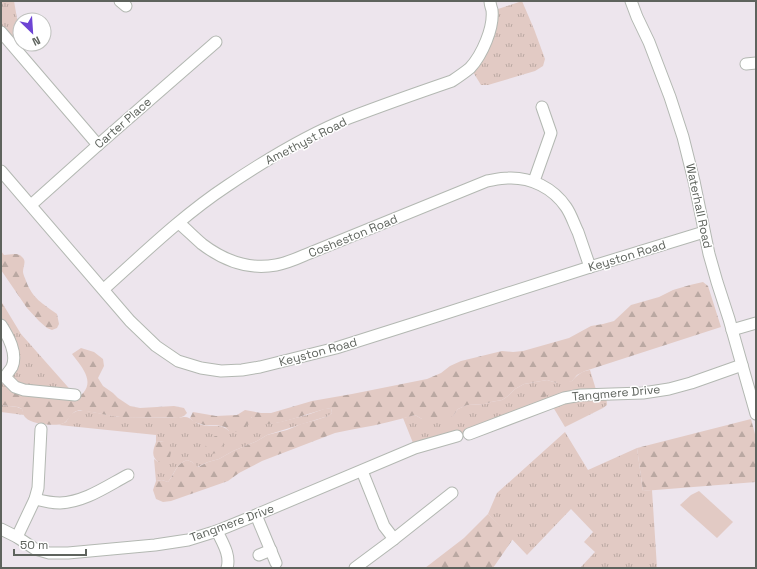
<svg xmlns="http://www.w3.org/2000/svg" width="757" height="569" font-family="'Space Grotesk',sans-serif">
	<style>
		.grass { fill: url(#grass-tufts) }
		.forest { fill: url(#forest-firs) }
		.park { fill: #e2cac4 }
		.lines { fill: none; stroke-linecap: round; stroke-linejoin: round }
		.minor-casing { stroke: #b3b8b2; stroke-width: 13 }
		.minor { stroke: #fff; stroke-width: 11 }
		.labels { text-anchor: middle; stroke-width: 3; stroke-linejoin: round; paint-order: stroke }
		.street-label { font-size: 12px; fill: #5e635d; stroke: #fff }
	</style>
	<defs>
		<pattern id="grass-tufts" width="24" height="20" patternUnits="userSpaceOnUse"><rect width="24" height="20" fill="#e2cac4"/><path d="M3 7l-1-3M5 7V3M7 7l1-3M15 17l-1-3M17 17v-4M19 17l1-3" fill="none" stroke="#baa8a2"/></pattern>
		<pattern id="forest-firs" width="22" height="20" patternUnits="userSpaceOnUse"><rect width="22" height="20" fill="#e2cac4"/><path d="M5 1l3.5 6h-7zM16 11l3.5 6h-7z" fill="#baa8a2"/></pattern>
	</defs>
	<rect width="100%" height="100%" fill="#ede5ed"/>
	<g class="grass">
		<path d="M 1,1 L 14,1 L 20,36 L 20,44 L 22,44 L 24,58 L 1,32 Z"/>
		<path d="M 522,1 L 534,29 L 545,59 L 543,66 L 535,71 L 488,85 L 481,85 L 470,67 L 492,11 Z"/>
		<path d="M 1,301 L 21,334 L 75,395 L 17,389 L 1,389 L 1,380 L 12,366 L 1,325 Z"/>
		<path d="M 590,370 L 597,393 L 606,394 L 607,405 L 603,408 L 565,427 L 550,402 L 469,434 L 415,448 L 403,418 L 415,415 L 422,419 L 453,416 L 458,409 L 467,405 L 485,404 L 491,402 L 502,400 L 508,396 L 515,389 L 524,384 L 547,380 L 557,383 L 572,381 C 577,375 582,371 590,370 Z"/>
		<path d="M 1,405 L 17,407 L 22,409 L 24,415 L 1,412 Z"/>
		<path d="M 331,408 L 332,413 L 328,416 L 267,435 L 257,441 L 233,451 L 219,459 L 208,462 L 197,467 L 192,462 L 187,460 C 175,465 175,473 168,482 L 162,480 L 156,481 L 154,459 L 158,462 L 164,441 L 156,442 L 156,435 L 59,425 L 66,422 L 71,414 L 77,411 L 87,411 L 119,417 L 179,418 C 191,414 191,422 202,425 C 212,427 221,423 229,431 L 250,417 L 266,424 L 280,422 L 307,415 L 324,409 Z"/>
		<path d="M 565,432 L 588,470 L 637,448 L 643,491 L 652,490 L 657,568 L 580,568 L 595,552 L 584,542 L 593,532 L 571,509 L 527,555 L 488,514 L 497,493 Z"/>
	</g>
	<g class="forest">
		<path d="M 1,251 L 4,255 C 10,255 18,252 22,257 C 27,261 23,266 23,272 C 23,274 25,278 26,281 C 33,299 42,303 57,314 L 59,324 L 57,328 L 52,330 L 47,328 L 39,321 L 27,308 L 1,270 Z"/>
		<path d="M 703,282 L 708,286 L 721,327 L 585,371 L 577,375 L 572,381 L 566,383 L 557,383 L 547,380 L 524,384 L 515,389 L 508,396 L 502,400 L 491,402 L 485,404 L 467,405 L 458,409 L 453,416 L 444,420 L 431,421 L 422,419 L 415,415 C 397,420 378,425 360,428 C 351,430 343,431 335,433 L 262,461 L 239,473 L 228,481 L 171,501 L 163,502 L 156,499 L 153,490 L 156,481 L 162,480 L 168,482 C 176,472 175,465 187,460 L 192,462 L 198,467 L 208,462 L 219,459 L 233,451 L 257,441 L 267,435 L 287,430 L 301,424 L 316,420 L 328,416 L 332,413 L 331,408 C 314,410 269,431 255,422 C 254,420 252,419 251,417 L 251,420 L 244,429 L 235,432 L 229,431 L 225,427 L 216,425 L 204,425 L 194,422 L 190,418 L 193,412 L 216,416 L 237,415 L 245,410 L 261,413 L 271,413 L 312,401 L 352,394 L 427,379 L 441,373 L 450,366 L 461,361 L 502,351 L 513,352 L 523,351 L 569,338 L 591,326 L 603,324 L 614,321 L 631,305 L 659,297 L 673,290 L 690,285 Z"/>
		<path d="M 81,348 L 94,352 L 103,359 L 104,366 L 98,378 L 103,386 L 113,393 L 118,398 L 130,406 L 140,408 L 174,406 L 184,408 L 187,413 L 184,416 L 179,418 C 159,417 140,418 120,417 C 108,416 96,412 84,411 C 82,411 79,410 77,411 C 71,412 69,420 64,423 C 57,427 31,424 26,418 C 23,415 23,413 22,409 L 18,407 L 1,405 L 1,389 L 17,389 L 77,398 C 98,385 83,368 72,354 Z"/>
		<path d="M 541,388 L 548,388 L 550,393 C 545,397 542,399 535,399 L 533,396 L 534,392 Z"/>
		<path d="M 751,419 L 756,438 L 756,482 L 643,491 L 637,448 Z"/>
		<path d="M 215,436 L 222,436 L 224,439 L 224,444 L 217,453 L 211,454 L 206,452 C 204,444 208,440 215,436 Z"/>
		<path d="M 164,441 L 170,444 L 171,452 L 170,457 L 164,461 L 158,462 C 151,456 153,450 156,442 Z"/>
		<path d="M 488,514 L 513,539 L 493,568 L 425,568 L 464,538 Z"/>
	</g>
	<path class="park" d="M 699,491 L 733,522 L 717,538 L 680,505 L 691,495 Z"/>
	<g class="lines">
		<g class="minor-casing">
			<g id="minor">
				<path d="M 120,1 L 126,6"/>
				<path d="M 631,1 L 637,17 L 649,42 L 670,97 L 683,137 L 694,181 L 709,254 L 717,282 L 729,319 L 742,365 L 756,414"/>
				<path d="M 1,32 L 98,145"/>
				<path d="M 746,64 L 756,63"/>
				<path d="M 1,171 L 130,321 L 156,346 L 178,361 L 201,368 L 221,371 L 242,370 L 260,367 L 336,348 L 434,317 L 590,267 L 704,232"/>
				<path d="M 534,181 L 551,133 L 542,107"/>
				<path d="M 31,205 L 98,145 L 216,42"/>
				<path d="M 179,223 C 187,230 194,237 202,244 C 223,260 249,270 276,265 C 286,263 296,259 305,255 L 487,181 C 493,180 501,178 508,178 C 531,177 553,188 566,207 C 571,214 574,224 578,232 C 582,244 586,255 590,267"/>
				<path d="M 104,289 C 143,254 183,215 227,186 C 264,161 307,135 349,118 C 383,105 417,93 452,81 C 458,77 464,73 470,68 C 482,55 494,28 492,10 C 491,7 490,4 490,1"/>
				<path d="M 1,325 C 8,336 18,353 12,367 C 10,370 7,374 5,377 L 15,387 L 24,390 L 75,395"/>
				<path d="M 732,330 L 756,323"/>
				<path d="M 469,434 L 564,398 L 581,395 L 643,393 L 669,389 L 691,383 L 742,365"/>
				<path d="M 362,471 L 384,526 L 394,539"/>
				<path d="M 35,499 C 43,501 52,503 60,503 C 85,502 107,486 128,475"/>
				<path d="M 256,515 L 276,563"/>
				<path d="M 1,529 L 17,537 L 35,549 L 49,553 L 68,553 L 155,545 L 188,540 L 217,531 L 256,515 L 415,448 L 457,436"/>
				<path d="M 217,531 C 222,542 231,555 227,568"/>
				<path d="M 17,537 L 35,499 L 38,488 L 41,429"/>
				<path d="M 259,555 L 271,550"/>
				<path d="M 355,568 L 394,539 L 452,493"/>
			</g>
		</g>
		<use href="#minor" class="minor"/>
	</g>
	<g class="labels">
		<g class="street-label">
			<text transform="translate(123 123) rotate(-41)" y="4">Carter Place</text>
			<text transform="translate(306 141) rotate(-27)" y="4">Amethyst Road</text>
			<text transform="translate(699 206) rotate(78)" y="4">Waterhall Road</text>
			<text transform="translate(353 236) rotate(-22)" y="4">Cosheston Road</text>
			<text transform="translate(627 256) rotate(-17)" y="4">Keyston Road</text>
			<text transform="translate(318 352) rotate(-15)" y="4">Keyston Road</text>
			<text transform="translate(616 393) rotate(-5)" y="4">Tangmere Drive</text>
			<text transform="translate(232 523) rotate(-20)" y="4">Tangmere Drive</text>
		</g>
	</g>
	<rect width="757" height="569" fill="none" stroke="#5e635d" stroke-width="4"/>
	<g transform="translate(32 32) rotate(155)"><circle r="19" fill="#ffffff" stroke="#bfc1be"/>
	<path d="M0-3L7 15L0 10L-7 15Z" fill="#6d44d4"/>
	<text y="-6" font-size="11" font-weight="bold" text-anchor="middle" fill="#5e635d">N</text>
	</g>
	<path d="M14 549v6h72v-6" fill="none" stroke="#5e635d" stroke-width="2"/>
	<text x="20" y="549" font-size="12" fill="#5e635d" stroke="#ffffff" stroke-width="3" paint-order="stroke">50 m</text>
</svg>
